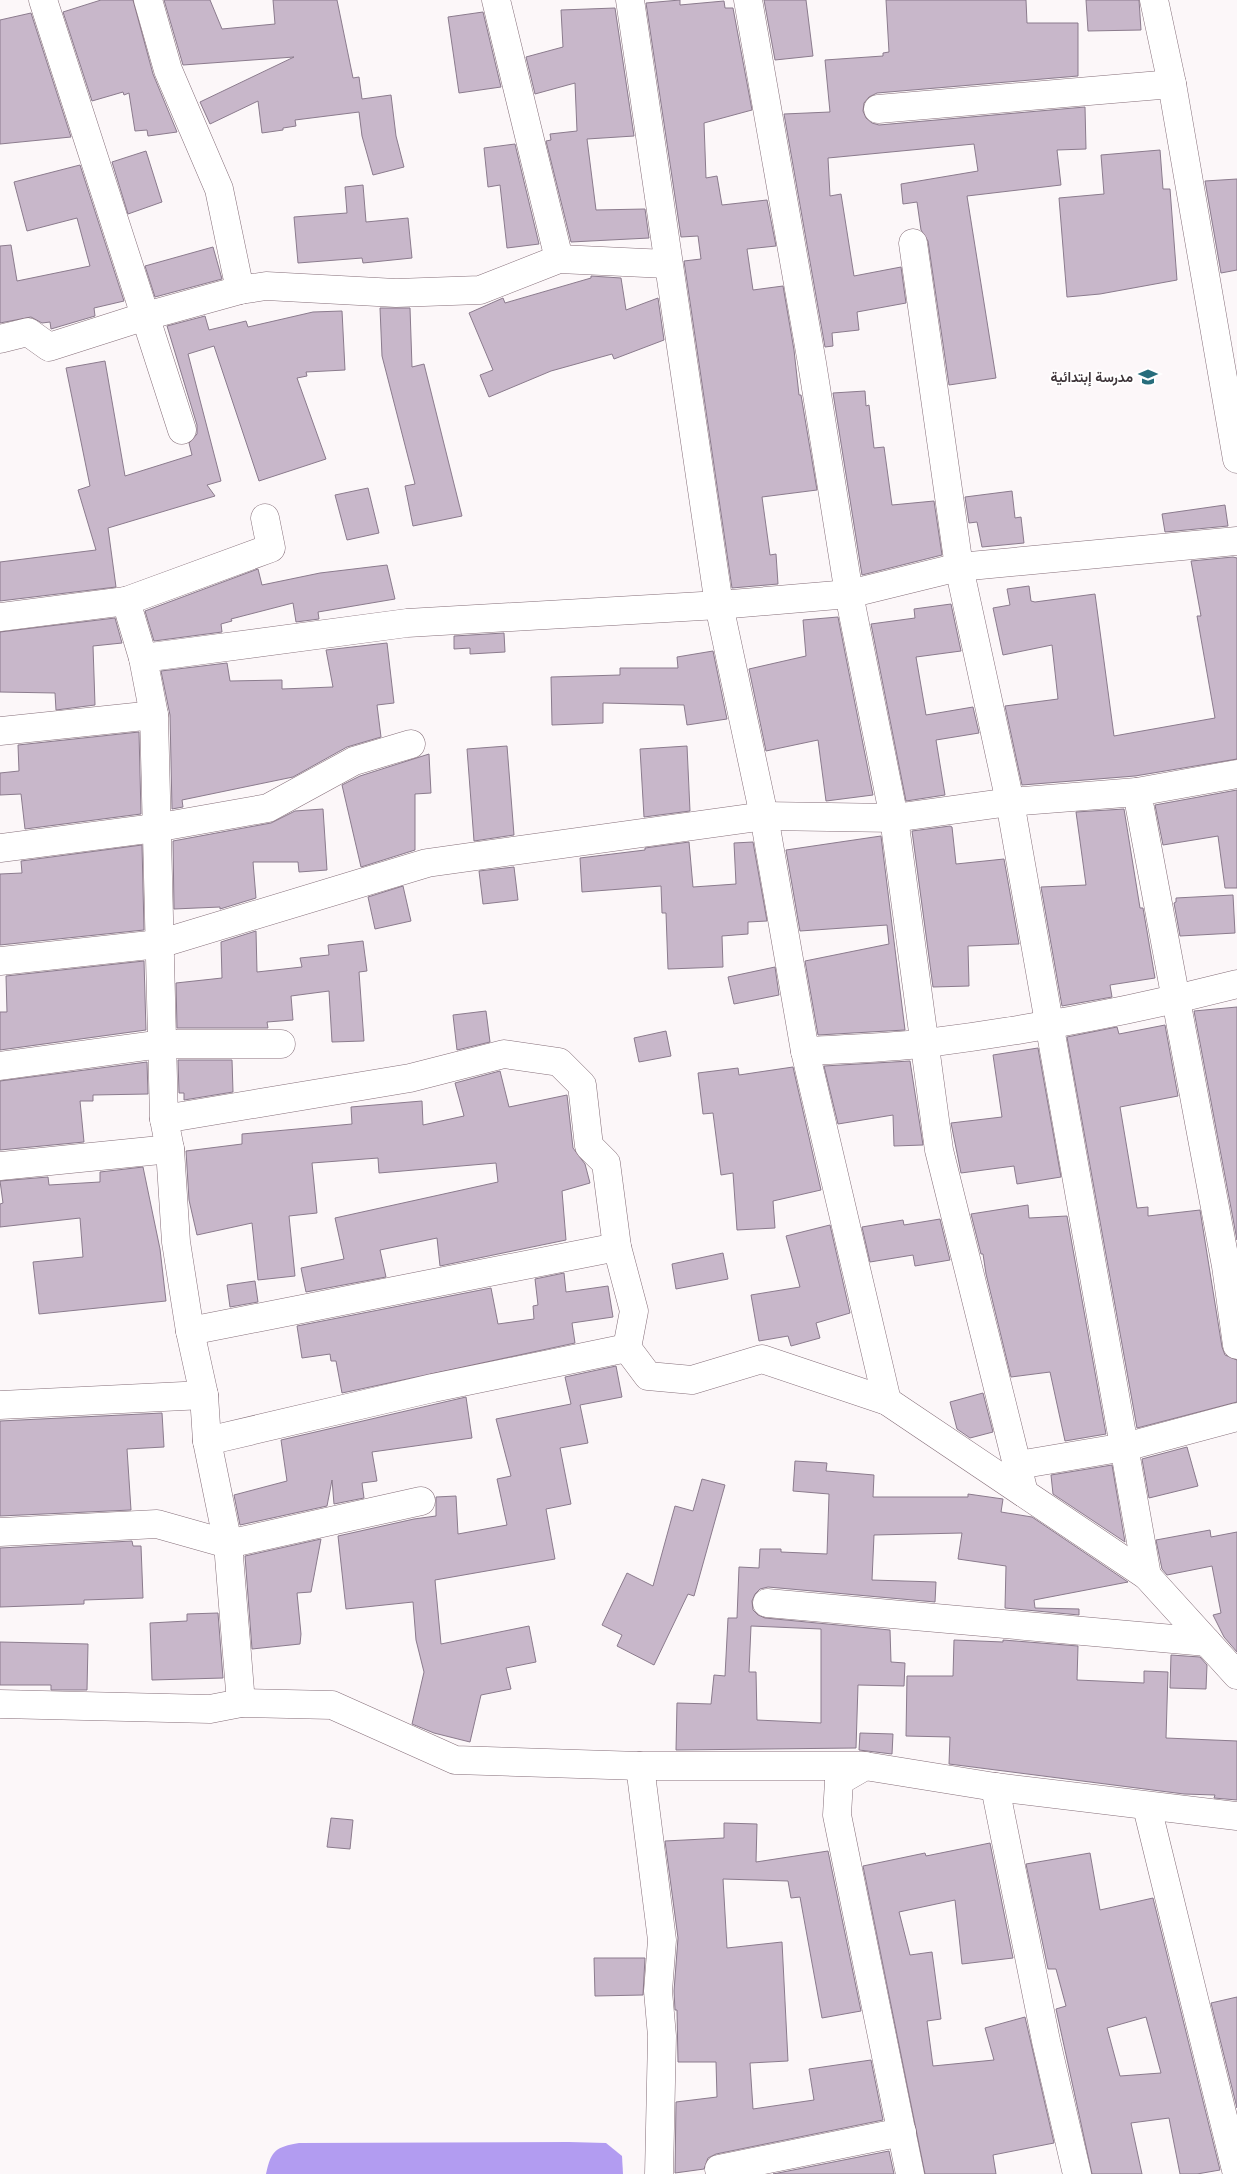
<svg xmlns="http://www.w3.org/2000/svg" width="1237" height="2174" font-family="'Noto Sans',Vazirmatn,sans-serif">
	<style>
		.water { fill: #b29cf1 }
		.building { fill: #c8b7ca; stroke: #8b7b8d; fill-rule: evenodd }
		.lines { fill: none; stroke-linecap: round; stroke-linejoin: round }
		.street-casing { stroke: #866f7a; stroke-width: 29 }
		.street { stroke: #fff; stroke-width: 28 }
		.labels { text-anchor: middle; stroke-width: 4; stroke-linejoin: round; paint-order: stroke }
		.poi-label { font-size: 14px; font-weight: bold; fill: #3f353a; stroke: #fff; text-anchor: end }
	</style>
	<rect width="100%" height="100%" fill="#fcf7f9"/>
	<path class="water" d="M 569,2142 L 606,2143 L 622,2156 L 623,2174 L 266,2174 C 271,2150 276,2147 299,2143 Z"/>
	<g class="building">
		<path d="M 101,0 L 133,0 L 153,74 L 177,132 L 148,136 L 147,130 L 135,131 L 129,93 L 124,95 L 123,92 L 92,101 L 63,12 Z"/>
		<path d="M 164,0 L 210,0 L 222,29 L 275,24 L 273,0 L 337,0 L 353,78 L 359,77 L 362,99 L 391,95 L 396,136 L 404,167 L 373,175 L 362,136 L 359,112 L 295,120 L 296,126 L 283,128 L 283,130 L 262,133 L 258,101 L 210,124 L 200,102 L 294,57 L 183,65 Z"/>
		<path d="M 680,0 L 680,5 L 724,1 L 725,8 L 733,8 L 752,110 L 704,123 L 706,178 L 717,176 L 722,205 L 767,200 L 776,246 L 747,249 L 753,290 L 783,286 L 794,350 L 799,395 L 801,395 L 817,490 L 762,497 L 770,555 L 776,554 L 778,584 L 732,588 L 684,261 L 701,259 L 698,236 L 681,237 L 646,3 Z"/>
		<path d="M 764,0 L 806,0 L 813,56 L 775,60 Z"/>
		<path d="M 886,0 L 1026,0 L 1027,23 L 1078,23 L 1078,76 L 877,93 L 869,97 L 864,103 L 863,111 L 866,118 L 872,123 L 879,125 L 1085,107 L 1086,149 L 1057,150 L 1061,185 L 967,196 L 996,378 L 949,385 L 928,241 L 921,230 L 917,202 L 903,204 L 901,184 L 978,171 L 974,144 L 828,158 L 830,196 L 841,194 L 854,276 L 901,267 L 906,303 L 857,312 L 859,330 L 832,333 L 833,346 L 825,347 L 784,114 L 830,112 L 825,60 L 883,56 L 883,53 L 889,52 Z"/>
		<path d="M 1086,0 L 1139,0 L 1141,30 L 1088,31 Z"/>
		<path d="M 615,8 L 634,136 L 587,139 L 596,210 L 645,209 L 649,238 L 571,242 L 546,141 L 551,140 L 550,134 L 577,131 L 575,83 L 535,94 L 526,57 L 563,47 L 561,10 Z"/>
		<path d="M 483,12 L 501,87 L 459,93 L 448,17 Z"/>
		<path d="M 31,13 L 71,137 L 0,144 L 0,20 Z"/>
		<path d="M 515,144 L 539,244 L 507,248 L 500,185 L 488,187 L 484,148 Z"/>
		<path d="M 1160,150 L 1163,189 L 1170,189 L 1177,280 L 1100,294 L 1067,297 L 1059,198 L 1104,194 L 1101,155 Z"/>
		<path d="M 146,151 L 162,202 L 128,214 L 112,162 Z"/>
		<path d="M 80,165 L 124,301 L 94,308 L 95,316 L 51,329 L 50,322 L 42,323 L 31,317 L 0,323 L 0,246 L 11,245 L 17,281 L 90,266 L 77,218 L 27,231 L 14,182 Z"/>
		<path d="M 1237,179 L 1237,270 L 1221,273 L 1205,181 Z"/>
		<path d="M 363,185 L 366,222 L 408,218 L 412,258 L 363,263 L 362,258 L 298,263 L 294,217 L 347,213 L 345,187 Z"/>
		<path d="M 213,247 L 222,279 L 155,297 L 145,266 Z"/>
		<path d="M 591,276 L 621,278 L 626,310 L 658,298 L 664,340 L 614,359 L 612,354 L 551,371 L 489,397 L 480,375 L 493,370 L 469,313 L 503,298 L 505,303 L 591,278 Z"/>
		<path d="M 380,308 L 410,308 L 412,367 L 424,364 L 462,516 L 413,526 L 405,486 L 415,484 L 382,356 Z"/>
		<path d="M 342,311 L 345,370 L 306,372 L 307,376 L 297,378 L 326,459 L 259,481 L 214,346 L 188,354 L 221,481 L 207,485 L 215,496 L 108,528 L 116,587 L 0,601 L 0,562 L 96,550 L 78,490 L 90,486 L 66,368 L 105,361 L 125,476 L 192,455 L 189,443 L 197,434 L 197,425 L 167,326 L 205,316 L 209,330 L 246,321 L 248,327 L 313,312 Z"/>
		<path d="M 865,391 L 866,406 L 869,405 L 874,448 L 884,447 L 892,505 L 934,501 L 942,555 L 862,575 L 833,393 Z"/>
		<path d="M 368,488 L 379,533 L 347,540 L 335,495 Z"/>
		<path d="M 1012,491 L 1015,518 L 1021,517 L 1024,543 L 982,547 L 977,522 L 969,523 L 965,497 Z"/>
		<path d="M 1225,505 L 1228,526 L 1165,532 L 1162,514 Z"/>
		<path d="M 1233,557 L 1237,558 L 1237,759 L 1135,776 L 1022,785 L 1005,706 L 1058,699 L 1052,645 L 1003,655 L 993,608 L 1010,605 L 1007,589 L 1029,586 L 1031,601 L 1035,602 L 1095,594 L 1114,736 L 1215,718 L 1197,616 L 1201,616 L 1191,561 Z"/>
		<path d="M 387,565 L 395,599 L 318,612 L 319,619 L 296,622 L 293,603 L 231,619 L 232,621 L 221,624 L 222,632 L 154,641 L 145,611 L 258,569 L 262,585 L 320,573 Z"/>
		<path d="M 951,604 L 961,651 L 916,657 L 926,715 L 973,707 L 979,733 L 936,740 L 945,795 L 906,801 L 871,624 L 915,618 L 914,609 Z"/>
		<path d="M 838,617 L 873,795 L 826,801 L 818,740 L 766,751 L 749,669 L 806,656 L 803,620 Z"/>
		<path d="M 115,618 L 122,643 L 93,646 L 95,705 L 56,710 L 55,693 L 0,692 L 0,632 Z"/>
		<path d="M 504,633 L 505,652 L 470,654 L 470,648 L 454,649 L 454,636 Z"/>
		<path d="M 387,643 L 394,703 L 377,705 L 381,737 L 347,747 L 293,777 L 182,800 L 183,807 L 172,809 L 170,715 L 161,671 L 227,663 L 230,681 L 282,680 L 282,689 L 333,687 L 326,650 Z"/>
		<path d="M 713,651 L 727,719 L 687,725 L 684,705 L 603,703 L 603,723 L 552,725 L 551,677 L 620,675 L 620,668 L 678,668 L 677,657 Z"/>
		<path d="M 139,732 L 141,814 L 25,829 L 21,794 L 0,795 L 0,773 L 19,771 L 18,745 Z"/>
		<path d="M 507,746 L 514,835 L 474,841 L 467,749 Z"/>
		<path d="M 687,746 L 690,811 L 644,817 L 640,749 Z"/>
		<path d="M 429,754 L 431,793 L 415,794 L 415,850 L 361,867 L 342,785 L 360,776 Z"/>
		<path d="M 1237,790 L 1237,888 L 1225,888 L 1218,836 L 1163,845 L 1155,805 Z"/>
		<path d="M 323,809 L 327,870 L 299,872 L 298,862 L 253,862 L 256,898 L 220,909 L 220,907 L 174,909 L 173,841 L 271,823 L 295,811 Z"/>
		<path d="M 1124,809 L 1140,908 L 1143,908 L 1155,978 L 1110,985 L 1112,997 L 1062,1006 L 1041,887 L 1086,885 L 1076,812 Z"/>
		<path d="M 950,826 L 952,827 L 956,864 L 1004,859 L 1019,944 L 968,946 L 969,986 L 933,987 L 912,831 Z"/>
		<path d="M 881,836 L 905,1030 L 818,1035 L 805,961 L 889,944 L 887,925 L 800,931 L 786,850 Z"/>
		<path d="M 689,842 L 693,887 L 736,884 L 734,843 L 753,842 L 767,921 L 748,922 L 748,934 L 722,936 L 723,967 L 668,969 L 666,913 L 662,913 L 661,886 L 582,892 L 580,858 L 645,850 L 645,848 Z"/>
		<path d="M 142,845 L 144,930 L 0,945 L 0,874 L 22,873 L 21,861 Z"/>
		<path d="M 514,867 L 518,900 L 483,904 L 479,871 Z"/>
		<path d="M 403,886 L 411,921 L 375,929 L 368,897 Z"/>
		<path d="M 1233,895 L 1235,933 L 1180,936 L 1174,903 L 1176,902 L 1176,898 Z"/>
		<path d="M 256,931 L 257,972 L 302,967 L 300,958 L 329,955 L 328,945 L 363,941 L 367,971 L 359,972 L 364,1041 L 332,1042 L 329,991 L 291,996 L 293,1020 L 267,1022 L 268,1028 L 177,1028 L 176,983 L 222,978 L 221,942 Z"/>
		<path d="M 144,961 L 146,1030 L 0,1050 L 0,1012 L 7,1012 L 6,976 Z"/>
		<path d="M 775,967 L 779,995 L 734,1004 L 728,977 Z"/>
		<path d="M 1237,1007 L 1237,1240 L 1194,1011 Z"/>
		<path d="M 486,1011 L 490,1042 L 457,1050 L 453,1015 Z"/>
		<path d="M 1165,1025 L 1178,1096 L 1120,1107 L 1137,1208 L 1148,1207 L 1148,1216 L 1200,1210 L 1222,1347 L 1225,1355 L 1237,1360 L 1237,1402 L 1137,1428 L 1067,1037 L 1117,1027 L 1119,1034 Z"/>
		<path d="M 666,1031 L 671,1056 L 639,1062 L 634,1038 Z"/>
		<path d="M 1038,1048 L 1061,1177 L 1017,1184 L 1014,1166 L 961,1173 L 951,1123 L 1002,1117 L 993,1055 Z"/>
		<path d="M 178,1060 L 232,1060 L 233,1092 L 184,1100 L 184,1093 L 179,1093 Z"/>
		<path d="M 910,1061 L 923,1145 L 894,1146 L 893,1115 L 838,1124 L 824,1066 Z"/>
		<path d="M 147,1062 L 148,1094 L 93,1095 L 93,1101 L 80,1101 L 84,1142 L 0,1150 L 0,1081 Z"/>
		<path d="M 793,1067 L 821,1190 L 773,1201 L 775,1228 L 737,1230 L 733,1173 L 721,1175 L 713,1113 L 703,1114 L 698,1073 L 738,1068 L 739,1075 Z"/>
		<path d="M 500,1071 L 509,1107 L 567,1095 L 573,1148 L 585,1164 L 590,1183 L 562,1191 L 566,1240 L 440,1266 L 437,1238 L 380,1250 L 386,1277 L 306,1292 L 301,1268 L 344,1259 L 335,1218 L 498,1182 L 496,1163 L 379,1173 L 378,1158 L 312,1163 L 317,1213 L 289,1216 L 295,1276 L 258,1280 L 252,1223 L 197,1235 L 189,1200 L 186,1151 L 242,1144 L 242,1134 L 352,1124 L 351,1107 L 422,1101 L 423,1125 L 464,1116 L 455,1083 Z"/>
		<path d="M 143,1167 L 160,1249 L 166,1301 L 39,1314 L 33,1262 L 83,1257 L 80,1218 L 0,1227 L 0,1204 L 3,1203 L 0,1181 L 48,1177 L 49,1185 L 100,1182 L 100,1172 Z"/>
		<path d="M 1028,1205 L 1029,1218 L 1067,1216 L 1106,1434 L 1065,1441 L 1050,1372 L 1011,1377 L 986,1274 L 983,1254 L 981,1254 L 971,1214 Z"/>
		<path d="M 940,1219 L 950,1260 L 915,1266 L 913,1255 L 870,1262 L 862,1227 L 903,1220 L 904,1225 Z"/>
		<path d="M 830,1225 L 850,1313 L 816,1323 L 820,1338 L 791,1346 L 788,1336 L 759,1341 L 751,1295 L 800,1287 L 786,1236 Z"/>
		<path d="M 723,1253 L 728,1279 L 676,1289 L 672,1264 Z"/>
		<path d="M 564,1273 L 566,1292 L 608,1286 L 613,1317 L 572,1323 L 575,1343 L 342,1393 L 336,1361 L 331,1361 L 330,1354 L 302,1358 L 297,1326 L 491,1288 L 498,1324 L 534,1319 L 533,1306 L 538,1305 L 535,1279 Z"/>
		<path d="M 255,1281 L 258,1302 L 230,1307 L 227,1285 Z"/>
		<path d="M 616,1366 L 622,1397 L 580,1405 L 588,1443 L 560,1448 L 571,1504 L 546,1509 L 555,1559 L 435,1580 L 441,1644 L 529,1626 L 536,1662 L 506,1668 L 511,1689 L 481,1695 L 470,1742 L 434,1733 L 412,1724 L 424,1672 L 416,1640 L 413,1602 L 346,1609 L 338,1536 L 414,1519 L 436,1516 L 436,1497 L 456,1496 L 458,1534 L 507,1525 L 497,1479 L 511,1476 L 496,1419 L 571,1404 L 565,1377 Z"/>
		<path d="M 983,1393 L 993,1432 L 970,1438 L 957,1429 L 950,1402 Z"/>
		<path d="M 466,1397 L 472,1438 L 372,1452 L 377,1481 L 362,1483 L 364,1498 L 334,1504 L 332,1480 L 327,1506 L 240,1525 L 234,1495 L 287,1481 L 281,1440 Z"/>
		<path d="M 162,1413 L 164,1447 L 127,1449 L 131,1510 L 0,1516 L 0,1421 Z"/>
		<path d="M 1187,1447 L 1198,1486 L 1149,1498 L 1142,1459 Z"/>
		<path d="M 795,1461 L 827,1463 L 826,1471 L 874,1475 L 873,1497 L 968,1497 L 968,1494 L 1003,1499 L 1001,1512 L 1032,1517 L 1128,1582 L 1034,1600 L 1035,1608 L 1079,1609 L 1079,1615 L 1005,1608 L 1006,1566 L 958,1559 L 962,1533 L 874,1535 L 872,1580 L 936,1582 L 935,1602 L 768,1587 L 760,1589 L 755,1594 L 752,1601 L 753,1610 L 758,1615 L 765,1618 L 890,1630 L 891,1662 L 905,1663 L 904,1686 L 858,1685 L 856,1748 L 676,1750 L 677,1703 L 711,1704 L 714,1675 L 725,1676 L 728,1618 L 737,1618 L 739,1567 L 759,1568 L 760,1549 L 781,1549 L 781,1552 L 827,1554 L 829,1494 L 793,1491 ZM 751,1626 L 821,1629 L 821,1723 L 757,1720 L 756,1672 L 749,1672 Z"/>
		<path d="M 1112,1465 L 1125,1542 L 1053,1494 L 1051,1475 Z"/>
		<path d="M 702,1479 L 725,1485 L 694,1596 L 688,1594 L 654,1665 L 617,1646 L 622,1635 L 602,1625 L 627,1573 L 653,1586 L 675,1506 L 693,1511 Z"/>
		<path d="M 1210,1530 L 1211,1537 L 1237,1532 L 1237,1652 L 1224,1637 L 1213,1615 L 1221,1613 L 1212,1566 L 1167,1575 L 1162,1569 L 1156,1540 Z"/>
		<path d="M 321,1539 L 311,1592 L 297,1593 L 301,1634 L 300,1644 L 252,1649 L 245,1556 Z"/>
		<path d="M 132,1541 L 133,1546 L 141,1546 L 143,1598 L 84,1600 L 84,1604 L 0,1607 L 0,1548 Z"/>
		<path d="M 218,1613 L 223,1678 L 152,1680 L 150,1623 L 187,1621 L 187,1614 Z"/>
		<path d="M 954,1640 L 1003,1642 L 1003,1640 L 1078,1646 L 1077,1680 L 1144,1683 L 1144,1671 L 1168,1672 L 1166,1738 L 1237,1741 L 1237,1800 L 1214,1798 L 1215,1795 L 1184,1794 L 949,1764 L 950,1737 L 906,1736 L 907,1676 L 953,1676 Z"/>
		<path d="M 0,1642 L 88,1644 L 87,1690 L 51,1690 L 51,1685 L 0,1685 Z"/>
		<path d="M 1171,1655 L 1200,1657 L 1207,1665 L 1206,1689 L 1170,1688 Z"/>
		<path d="M 860,1733 L 893,1734 L 892,1754 L 859,1750 Z"/>
		<path d="M 331,1818 L 353,1820 L 350,1849 L 327,1847 Z"/>
		<path d="M 724,1823 L 757,1824 L 756,1862 L 828,1851 L 861,2011 L 822,2018 L 800,1897 L 791,1898 L 788,1881 L 723,1879 L 727,1948 L 782,1942 L 788,2061 L 750,2063 L 753,2109 L 814,2100 L 809,2069 L 871,2060 L 883,2120 L 716,2154 L 708,2158 L 704,2169 L 675,2173 L 676,2102 L 717,2097 L 716,2062 L 678,2062 L 677,2010 L 675,2010 L 674,1991 L 678,1938 L 665,1841 L 724,1838 Z"/>
		<path d="M 990,1843 L 1013,1958 L 962,1964 L 955,1900 L 899,1912 L 910,1955 L 932,1952 L 941,2019 L 927,2021 L 933,2066 L 994,2060 L 985,2028 L 1025,2017 L 1054,2143 L 993,2155 L 996,2174 L 925,2174 L 863,1866 L 925,1853 L 926,1856 Z"/>
		<path d="M 1090,1853 L 1100,1910 L 1153,1898 L 1220,2170 L 1197,2174 L 1180,2174 L 1169,2118 L 1131,2123 L 1142,2174 L 1092,2174 L 1056,2009 L 1066,2006 L 1056,1969 L 1048,1969 L 1026,1864 ZM 1146,2017 L 1161,2073 L 1120,2076 L 1107,2028 Z"/>
		<path d="M 594,1958 L 645,1958 L 643,1995 L 595,1996 Z"/>
		<path d="M 1237,1997 L 1237,2108 L 1211,2003 Z"/>
		<path d="M 889,2151 L 894,2174 L 773,2174 Z"/>
	</g>
	<g class="lines">
		<g class="street-casing">
			<g id="street">
				<path d="M 43,0 L 182,430"/>
				<path d="M 148,0 L 168,70 L 219,189 L 240,290"/>
				<path d="M 496,0 L 559,259"/>
				<path d="M 630,0 L 719,605 L 764,816 L 805,1051 L 887,1401"/>
				<path d="M 748,0 L 812,363 L 849,594 L 894,818 L 939,1150 L 1024,1493"/>
				<path d="M 1154,0 L 1172,84 L 1237,459"/>
				<path d="M 878,109 L 1172,84"/>
				<path d="M 913,243 L 959,567 L 1010,802 L 1147,1576"/>
				<path d="M 0,339 L 28,332 L 49,347 L 146,316 L 240,290 L 266,286 L 396,293 L 480,290 L 559,259 L 667,264"/>
				<path d="M 126,601 L 271,548 L 265,518"/>
				<path d="M 0,617 L 126,601 L 143,658 L 154,715 L 164,1119 L 170,1149 L 176,1242 L 190,1331 L 204,1395 L 207,1441 L 228,1544 L 241,1703"/>
				<path d="M 143,658 L 407,623 L 719,605 L 849,594 L 959,567 L 1237,541"/>
				<path d="M 0,731 L 154,715"/>
				<path d="M 1237,774 L 1137,792 L 1226,1266 L 1237,1345"/>
				<path d="M 0,848 L 155,828 L 268,808 L 354,761 L 411,744"/>
				<path d="M 0,961 L 159,944 L 427,863 L 764,816 L 894,818 L 1010,802 L 1137,792"/>
				<path d="M 805,1051 C 846,1049 887,1048 927,1043 C 1031,1030 1135,1010 1237,984"/>
				<path d="M 0,1066 L 162,1044 L 281,1044"/>
				<path d="M 164,1119 L 410,1078 L 504,1054 L 559,1062 L 582,1085 L 589,1146 L 606,1163 L 617,1247 L 634,1311 L 627,1348 L 648,1376 L 692,1380 L 762,1359 L 887,1401 L 1147,1576 L 1237,1675"/>
				<path d="M 0,1166 L 170,1149"/>
				<path d="M 190,1331 L 617,1247"/>
				<path d="M 0,1405 L 204,1395"/>
				<path d="M 207,1441 L 433,1388 L 627,1348"/>
				<path d="M 1018,1465 L 1125,1447 L 1237,1417"/>
				<path d="M 0,1532 L 157,1524 L 228,1544 L 421,1501"/>
				<path d="M 767,1603 L 1207,1642"/>
				<path d="M 0,1704 L 210,1709 L 241,1703 L 332,1705 L 455,1760 L 640,1766 L 865,1766"/>
				<path d="M 640,1766 L 662,1940 L 658,1991 L 662,2036 L 659,2174"/>
				<path d="M 995,1787 L 1046,2041 L 1077,2174"/>
				<path d="M 1147,1807 L 1237,2174"/>
				<path d="M 719,2169 L 902,2132"/>
				<path d="M 910,2174 L 837,1815 L 839,1781 L 865,1766 L 995,1787 L 1237,1816"/>
			</g>
		</g>
		<use href="#street" class="street"/>
	</g>
	<defs>
		<g id="school-bare" transform="scale(1.5)"><path d="M0-5L7-2L0 1L-7-2ZM-4 1L0 2.5L4 1V4Q0 6-4 4Z" fill="#276d7c" stroke="#fff" stroke-width="2.5" paint-order="stroke"/></g>
	</defs>
	<g fill-rule="evenodd">
		<use href="#school-bare" x="1148" y="377"/>
	</g>
	<g class="labels">
		<g class="poi-label">
			<text x="1133" y="382">مدرسة إبتدائية</text>
		</g>
	</g>
</svg>
